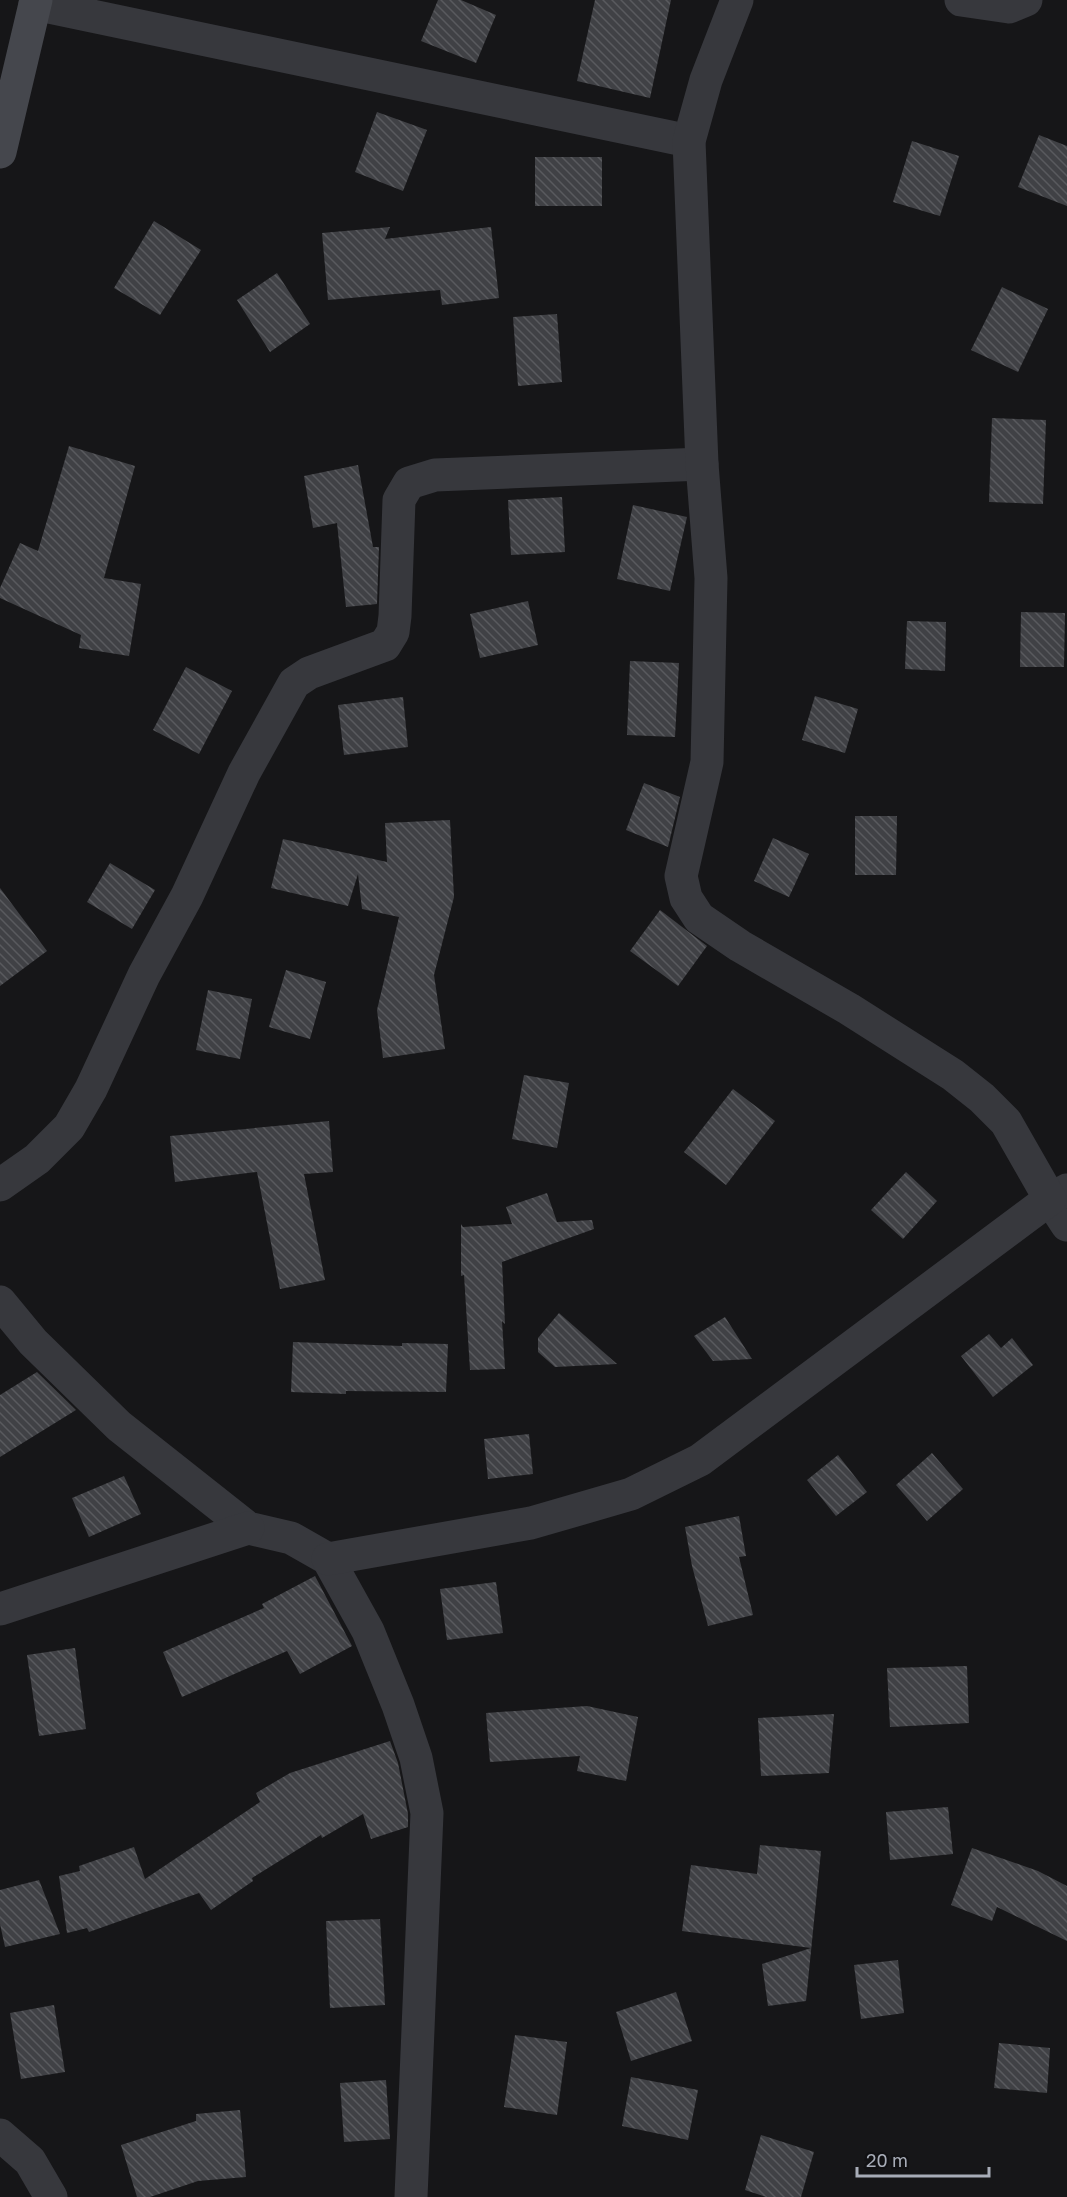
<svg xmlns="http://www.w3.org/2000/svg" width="1067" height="2197" font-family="'Golos Text',sans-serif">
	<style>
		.building { fill: url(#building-back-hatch) }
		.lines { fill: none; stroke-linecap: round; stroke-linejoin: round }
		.street { stroke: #37383d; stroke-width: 33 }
		.secondary { stroke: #45474d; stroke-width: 33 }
	</style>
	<defs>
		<pattern id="building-back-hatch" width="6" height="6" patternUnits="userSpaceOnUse" patternTransform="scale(1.5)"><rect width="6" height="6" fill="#404145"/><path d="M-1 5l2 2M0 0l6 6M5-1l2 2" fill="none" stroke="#595a5e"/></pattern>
	</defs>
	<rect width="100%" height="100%" fill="#161618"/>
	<g class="building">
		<path d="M 438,0 L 461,0 L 496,15 L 476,63 L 421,41 Z"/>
		<path d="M 595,0 L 671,0 L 650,98 L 577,81 Z"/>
		<path d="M 377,112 L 427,130 L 403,191 L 355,172 Z"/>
		<path d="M 1039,135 L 1067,146 L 1067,206 L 1018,187 Z"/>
		<path d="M 912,141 L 959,156 L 940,216 L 893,202 Z"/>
		<rect x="535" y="157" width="67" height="49"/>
		<path d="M 154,221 L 201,250 L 160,315 L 114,288 Z"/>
		<path d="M 390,227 L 385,239 L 491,227 L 499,298 L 442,305 L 440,290 L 328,300 L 322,233 Z"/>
		<path d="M 277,273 L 310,324 L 270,352 L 237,300 Z"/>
		<path d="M 1002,287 L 1048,309 L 1018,372 L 971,350 Z"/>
		<path d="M 557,314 L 562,382 L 518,386 L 513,317 Z"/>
		<path d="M 992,418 L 1046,420 L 1043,504 L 989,502 Z"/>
		<path d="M 69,446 L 135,466 L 104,578 L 141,584 L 129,656 L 79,648 L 81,635 L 0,598 L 0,588 L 20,543 L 38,551 Z"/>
		<path d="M 358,465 L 373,547 L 379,547 L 377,604 L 346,607 L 337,523 L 313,528 L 304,476 Z"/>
		<path d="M 562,497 L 565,552 L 511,555 L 508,500 Z"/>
		<path d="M 633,505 L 687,517 L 670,591 L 617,579 Z"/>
		<path d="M 528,601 L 538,645 L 480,658 L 470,614 Z"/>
		<path d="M 1021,612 L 1065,613 L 1064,667 L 1020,667 Z"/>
		<path d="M 907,621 L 946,622 L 945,671 L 905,669 Z"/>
		<path d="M 630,661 L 679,663 L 675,737 L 627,735 Z"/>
		<path d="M 186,667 L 232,691 L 199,754 L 153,730 Z"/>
		<path d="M 815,696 L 858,709 L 845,753 L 802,740 Z"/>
		<path d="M 403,697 L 408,747 L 344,755 L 338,705 Z"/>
		<path d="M 644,783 L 680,797 L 668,847 L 626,830 Z"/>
		<path d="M 855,816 L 897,816 L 896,875 L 855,875 Z"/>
		<path d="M 450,820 L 454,897 L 434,975 L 445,1049 L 383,1058 L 377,1010 L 399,917 L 362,909 L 358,874 L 348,906 L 271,888 L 283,839 L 387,862 L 385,823 Z"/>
		<path d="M 773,838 L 809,854 L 789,897 L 754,881 Z"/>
		<path d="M 110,863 L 155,890 L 132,929 L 87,902 Z"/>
		<path d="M 0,888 L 47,951 L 0,986 Z"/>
		<path d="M 660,910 L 707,946 L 678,986 L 630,951 Z"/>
		<path d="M 286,970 L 326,982 L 310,1039 L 269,1027 Z"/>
		<path d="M 208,990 L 252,999 L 240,1059 L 196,1050 Z"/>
		<path d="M 524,1075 L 569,1083 L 557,1148 L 512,1139 Z"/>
		<path d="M 733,1089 L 775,1121 L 726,1185 L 684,1152 Z"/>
		<path d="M 329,1121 L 333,1172 L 304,1174 L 325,1280 L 280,1289 L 257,1172 L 175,1182 L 170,1136 Z"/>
		<path d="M 906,1172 L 937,1201 L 903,1239 L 871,1210 Z"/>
		<path d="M 547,1193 L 557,1222 L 592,1220 L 594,1229 L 502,1262 L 505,1324 L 502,1321 L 505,1369 L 470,1370 L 464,1275 L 461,1276 L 461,1224 L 463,1227 L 512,1224 L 506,1207 Z"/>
		<path d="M 559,1313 L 617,1364 L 555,1367 L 538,1352 L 538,1338 Z"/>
		<path d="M 725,1317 L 752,1359 L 713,1361 L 694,1336 Z"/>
		<path d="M 989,1334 L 1001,1348 L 1012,1338 L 1033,1365 L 993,1397 L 961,1356 Z"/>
		<path d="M 293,1342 L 402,1346 L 402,1343 L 448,1344 L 446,1392 L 346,1391 L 346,1394 L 291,1392 Z"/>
		<path d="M 37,1372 L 76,1410 L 0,1457 L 0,1395 Z"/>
		<path d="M 529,1434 L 533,1474 L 488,1479 L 484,1439 Z"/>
		<path d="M 932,1453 L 963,1489 L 927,1521 L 896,1485 Z"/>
		<path d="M 838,1455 L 867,1492 L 836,1516 L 807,1480 Z"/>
		<path d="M 124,1476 L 141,1514 L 89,1537 L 72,1498 Z"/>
		<path d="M 739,1516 L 746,1556 L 739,1557 L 753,1615 L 708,1626 L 692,1566 L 685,1527 Z"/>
		<path d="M 315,1576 L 352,1646 L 300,1674 L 287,1651 L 182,1697 L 163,1652 L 264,1608 L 262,1604 Z"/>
		<path d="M 496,1582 L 503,1633 L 447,1640 L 440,1589 Z"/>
		<path d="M 75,1648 L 86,1729 L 39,1736 L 27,1655 Z"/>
		<path d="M 967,1666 L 969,1723 L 890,1727 L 887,1668 Z"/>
		<path d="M 587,1706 L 638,1717 L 626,1781 L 577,1771 L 580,1756 L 490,1762 L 486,1713 Z"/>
		<path d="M 834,1714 L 829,1773 L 761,1776 L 758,1718 Z"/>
		<path d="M 390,1741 L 398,1763 L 408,1814 L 408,1827 L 371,1839 L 363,1814 L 322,1838 L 321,1835 L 252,1878 L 253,1881 L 211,1910 L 199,1893 L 89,1932 L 87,1928 L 67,1933 L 59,1876 L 80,1871 L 79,1866 L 134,1847 L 145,1879 L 260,1802 L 256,1793 L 290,1773 Z"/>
		<path d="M 948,1807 L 953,1854 L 890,1860 L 886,1812 Z"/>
		<path d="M 760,1845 L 821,1851 L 806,2001 L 768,2006 L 762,1964 L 811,1948 L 682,1931 L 691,1865 L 757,1874 Z"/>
		<path d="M 972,1848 L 1038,1871 L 1067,1886 L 1067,1941 L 997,1907 L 992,1921 L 951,1905 Z"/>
		<path d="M 39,1880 L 60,1934 L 5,1947 L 0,1924 L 0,1890 Z"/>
		<path d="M 380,1919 L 385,2005 L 330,2008 L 326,1921 Z"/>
		<path d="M 898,1960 L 904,2013 L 861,2019 L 854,1965 Z"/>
		<path d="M 676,1992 L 692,2041 L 631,2061 L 616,2012 Z"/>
		<path d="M 54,2005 L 65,2072 L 21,2079 L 10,2013 Z"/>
		<path d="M 515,2035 L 567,2042 L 557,2115 L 504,2107 Z"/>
		<path d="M 999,2043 L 1050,2048 L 1047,2093 L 994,2088 Z"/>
		<path d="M 631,2077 L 698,2090 L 688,2140 L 622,2126 Z"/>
		<path d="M 386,2080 L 390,2139 L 344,2142 L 340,2083 Z"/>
		<path d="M 240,2110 L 246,2177 L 198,2181 L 150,2197 L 137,2197 L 121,2145 L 196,2121 L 196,2114 Z"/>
		<path d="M 761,2135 L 814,2152 L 801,2197 L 766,2197 L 745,2190 Z"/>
	</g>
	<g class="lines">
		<g class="street">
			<path d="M 961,0 L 1009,7 L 1026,0"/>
			<path d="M 35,4 L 689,141"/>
			<path d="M 0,1185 L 37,1159 L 69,1127 L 91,1089 L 144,975 L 187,896 L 244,773 L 294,683 L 309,673 L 385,645 L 393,632 L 395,616 L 399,500 L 409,483 L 435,475 L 702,464"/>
			<path d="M 1067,1190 L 1050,1199 L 1067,1225"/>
			<path d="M 0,1302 L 33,1342 L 119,1426 L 248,1528 L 291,1538 L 328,1559 L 368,1631 L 398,1705 L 416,1758 L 427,1813 L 411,2197"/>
			<path d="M 328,1559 L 531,1523 L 631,1494 L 700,1460 L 1050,1199 L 1006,1122 L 982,1098 L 953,1075 L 849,1009 L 740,946 L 699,918 L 686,898 L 681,876 L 707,762 L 711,578 L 702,464 L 689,141 L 706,80 L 737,0"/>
			<path d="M 0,1609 L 248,1528"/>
			<path d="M 0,2135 L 30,2161 L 51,2197"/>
		</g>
		<path class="secondary" d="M 0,152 L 36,0"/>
	</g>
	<path d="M857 2167v9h132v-9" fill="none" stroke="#a8adb8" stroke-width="3"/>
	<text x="866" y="2167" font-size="18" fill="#a8adb8" stroke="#111113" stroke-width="4.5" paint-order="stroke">20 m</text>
</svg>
